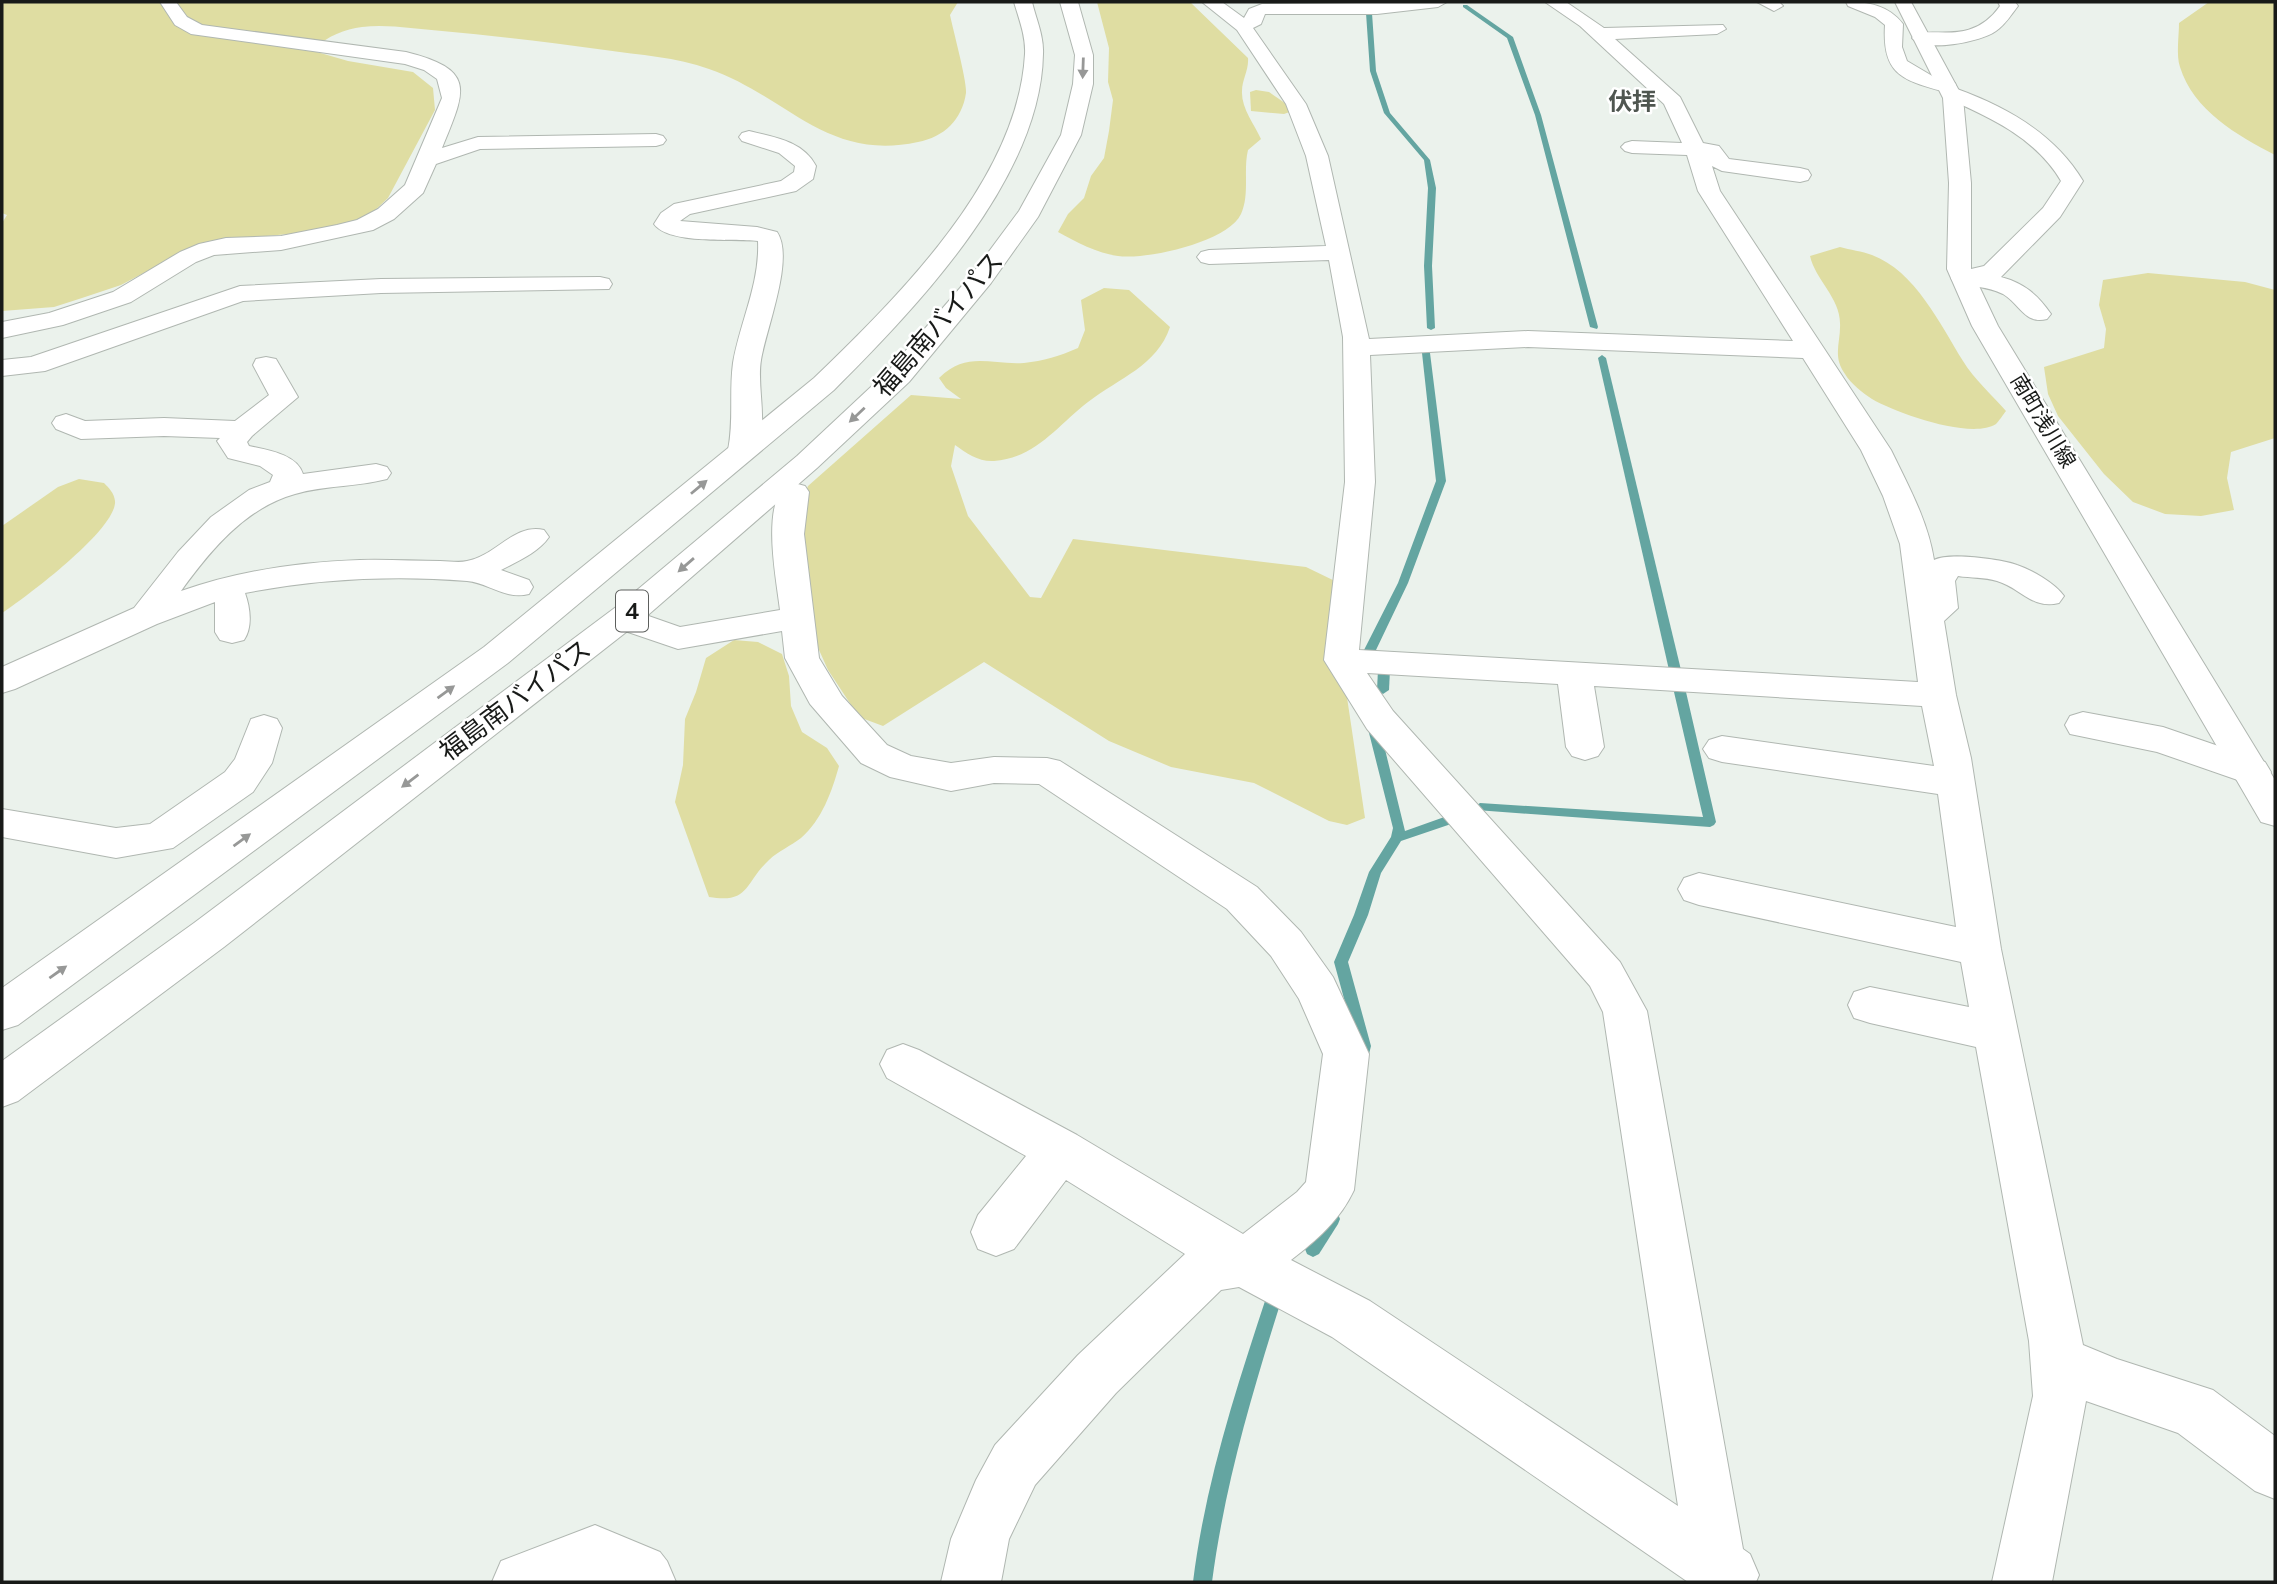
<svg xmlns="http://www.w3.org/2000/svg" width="2277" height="1584" font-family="Mulish,'Noto Sans JP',sans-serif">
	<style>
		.green { fill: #dfdda2 }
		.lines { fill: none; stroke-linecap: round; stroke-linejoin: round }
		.stream { fill: #64a5a1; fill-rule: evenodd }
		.street-casing { stroke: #b0b7b1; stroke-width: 2 }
		.secondary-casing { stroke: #b0b7b1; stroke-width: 2 }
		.highway-casing { stroke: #b0b7b1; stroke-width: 2 }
		.street { fill: #fff; fill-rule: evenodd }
		.secondary { fill: #fff; fill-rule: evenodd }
		.highway { fill: #fff; fill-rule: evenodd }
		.oneway { fill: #979897 }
		.labels { text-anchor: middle; stroke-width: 5; stroke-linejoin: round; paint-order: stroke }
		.far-street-label { font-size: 21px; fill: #181a18; stroke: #fff }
		.far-quarter-label { font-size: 24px; font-weight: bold; fill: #4f5650; stroke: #fff }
		.shield { fill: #fff; stroke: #5d5f5d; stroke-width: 2 }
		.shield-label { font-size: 24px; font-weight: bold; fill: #181a18 }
		.street-label { font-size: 26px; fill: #181a18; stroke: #fff }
	</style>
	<rect width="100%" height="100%" fill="#ebf2ec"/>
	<g class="green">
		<path d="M 2,2 L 958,2 L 950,15 C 953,30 967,81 966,93 C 962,120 944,137 918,142 C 826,162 787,96 709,69 C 677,57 639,55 605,50 C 550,42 496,36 442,31 C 415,29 388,24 362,27 C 345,29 327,36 315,49 L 317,52 L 348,61 L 413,72 L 433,88 L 435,110 L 388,198 L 371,214 L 345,224 L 309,232 L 215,241 L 185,251 L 121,285 L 82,298 L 54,307 L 2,311 L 2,223 L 7,215 L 2,213 Z"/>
		<path d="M 1097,2 L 1190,2 L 1248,58 C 1249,70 1242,80 1242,91 C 1241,108 1254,124 1261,139 L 1248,150 C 1243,170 1250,194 1241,214 C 1228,242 1147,260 1118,256 C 1097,253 1076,242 1058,232 L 1068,214 L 1084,198 L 1091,176 L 1104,158 L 1109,131 L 1113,100 L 1108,82 L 1109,48 Z"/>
		<path d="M 2209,2 L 2275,2 L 2275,155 C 2238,136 2193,110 2180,67 C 2176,55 2179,36 2179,23 Z"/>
		<path d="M 1256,90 L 1269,92 L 1295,110 L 1284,114 L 1251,111 L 1250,92 Z"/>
		<path d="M 1840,247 C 1850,250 1862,251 1872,255 C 1915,271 1940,324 1963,361 C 1974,379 1992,395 2006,411 C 2003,415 1999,421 1996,424 C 1971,440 1896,413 1872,399 C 1864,394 1850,383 1845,374 C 1832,356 1841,342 1840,323 C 1840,298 1815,279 1810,256 Z"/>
		<path d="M 2148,273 L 2245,282 L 2275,290 L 2275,438 L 2231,452 L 2227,478 L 2234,510 L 2201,516 L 2165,514 L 2133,502 L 2104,474 L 2058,416 L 2048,394 L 2044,367 L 2104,348 L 2106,329 L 2099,305 L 2103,280 Z"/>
		<path d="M 1104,288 L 1129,290 L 1170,327 C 1157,366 1119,378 1088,402 C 1058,425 1036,458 994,461 C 979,462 966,453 955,445 L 951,466 L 968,516 L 1030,597 L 1041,598 L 1073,539 L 1306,567 L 1339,583 L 1345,684 L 1365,818 L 1347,825 L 1329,821 L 1254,783 L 1171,767 L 1109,741 L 984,662 L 883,726 L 859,717 L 828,670 L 802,612 L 801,504 L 808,486 L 911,395 L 961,399 L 946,388 L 939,378 C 967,351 989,365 1024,363 C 1043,361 1060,356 1078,348 L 1085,330 L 1081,300 Z"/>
		<path d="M 79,479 L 104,483 C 109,488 114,493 115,501 C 117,529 26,597 2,613 L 2,526 L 58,487 Z"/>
		<path d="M 734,640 L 758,642 L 782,654 L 789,676 L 791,706 L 802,732 L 827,748 L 839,766 C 832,791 822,820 801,838 C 791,846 778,851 769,860 C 744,883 750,904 709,897 L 675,802 L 683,765 L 685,719 L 696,692 L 706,658 Z"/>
	</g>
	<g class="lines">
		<g class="stream">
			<path d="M 1463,5 L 1467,5 L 1513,37 L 1541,115 L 1598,327 L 1597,329 L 1590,327 L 1535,115 L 1507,38 L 1463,7 Z"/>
			<path d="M 1369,11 L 1372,13 L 1376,71 L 1390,113 L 1430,160 L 1436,188 L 1432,266 L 1435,328 L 1431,330 L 1427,328 L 1424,266 L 1428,188 L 1424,160 L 1384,113 L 1370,71 L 1366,13 Z"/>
			<path d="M 1426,350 L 1430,353 L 1446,481 L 1408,583 L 1376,650 L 1370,654 L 1364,650 L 1398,583 L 1436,481 L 1422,353 Z"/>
			<path d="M 1602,355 L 1606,358 L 1681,670 L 1675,674 L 1669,670 L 1598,358 Z"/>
			<path d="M 1384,666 L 1390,670 L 1389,690 L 1383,694 L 1377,690 L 1378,670 Z"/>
			<path d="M 1680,688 L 1686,692 L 1716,822 L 1714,825 L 1710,827 L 1476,810 L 1474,807 L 1480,803 L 1703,817 L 1674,692 Z"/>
			<path d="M 1373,721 L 1379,725 L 1405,831 L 1450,815 L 1456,820 L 1454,823 L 1401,841 L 1381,873 L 1368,915 L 1348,962 L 1371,1046 L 1367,1062 L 1362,1064 L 1357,1062 L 1355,1058 L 1357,1046 L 1334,962 L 1354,915 L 1369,872 L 1391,837 L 1393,828 L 1367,725 Z"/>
			<path d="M 1332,1212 L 1338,1214 L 1340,1219 L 1338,1224 L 1319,1254 L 1313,1257 L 1307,1254 L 1305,1249 C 1310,1238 1320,1216 1332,1212 Z"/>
			<path d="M 1275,1287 L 1281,1289 L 1283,1295 C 1253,1390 1225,1483 1212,1582 L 1193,1582 C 1205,1484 1236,1389 1267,1295 L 1269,1289 Z"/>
		</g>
		<g class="street-casing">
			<g id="street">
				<path d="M 160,2 L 176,2 L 187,17 L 202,25 L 406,52 C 478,70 465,91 442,148 L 478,137 L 656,134 L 663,136 L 666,140 L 663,144 L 656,146 L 480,149 L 436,164 L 423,193 L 394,219 L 373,230 L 281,250 L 214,255 L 196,262 L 131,302 L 63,325 L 2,338 L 2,322 L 49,313 L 113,292 L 180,252 L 199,244 L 226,238 L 281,236 L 337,225 L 357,220 L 378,209 L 405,185 L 442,98 L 437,79 L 424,70 L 405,64 L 191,34 L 175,25 Z"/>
				<path d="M 1202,2 L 1222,2 L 1244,18 L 1249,9 L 1262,4 L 1447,2 L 1438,7 L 1377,14 L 1265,14 L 1261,24 L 1253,28 L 1306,104 L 1328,156 L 1369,339 L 1528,331 L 1793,341 L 1698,191 L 1687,155 L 1632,153 L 1625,151 L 1621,147 L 1625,143 L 1632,141 L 1682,143 L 1664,104 L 1580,26 L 1545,2 L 1566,2 L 1604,28 L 1723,25 L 1726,29 L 1717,34 L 1615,39 L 1680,97 L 1703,143 L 1719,146 L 1729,159 L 1800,168 L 1808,170 L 1811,175 L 1808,180 L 1800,182 L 1722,171 L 1712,166 L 1720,191 L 1891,450 C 1908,485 1928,521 1934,560 C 1949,552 2001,559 2017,565 C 2032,570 2055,583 2064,596 L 2059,603 C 2032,610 2021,588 1997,581 C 1985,577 1970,578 1958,576 L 1955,581 L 1958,608 L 1944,621 L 1956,695 L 1971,758 L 2001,949 L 2083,1345 L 2117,1359 L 2213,1390 L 2275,1436 L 2275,1499 L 2255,1491 L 2178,1433 L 2086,1401 L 2052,1582 L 1992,1582 L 2033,1396 L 2029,1341 L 1976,1047 L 1870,1023 L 1854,1018 L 1848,1005 L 1854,992 L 1870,987 L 1969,1007 L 1961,962 L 1699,905 L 1684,900 L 1678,889 L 1684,878 L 1699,873 L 1956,927 L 1938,794 L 1722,762 L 1709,758 L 1703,749 L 1709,740 L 1722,736 L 1934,766 L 1922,706 L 1594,686 L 1604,747 L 1598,756 L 1585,760 L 1572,756 L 1566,747 L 1558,684 L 1367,673 L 1393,711 L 1620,962 L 1647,1011 L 1743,1549 L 1750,1554 L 1759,1575 L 1756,1582 L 1688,1582 L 1332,1337 L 1239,1287 L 1221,1290 L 1116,1393 L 1035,1485 L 1009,1539 L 1001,1582 L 941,1582 L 951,1539 L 976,1480 L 995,1445 L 1078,1355 L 1185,1254 L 1066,1180 L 1014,1249 L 996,1256 L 978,1249 L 971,1232 L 978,1215 L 1026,1156 L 887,1078 L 880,1064 L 887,1050 L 903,1044 L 919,1050 L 1077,1135 L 1243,1234 L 1297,1192 L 1306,1182 L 1323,1054 L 1299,999 L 1271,956 L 1227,909 L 1039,784 L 994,783 L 951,791 L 890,777 L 861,763 L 810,704 L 785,658 L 782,631 L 678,649 L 628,632 L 623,624 L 628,616 L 640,613 L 680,627 L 780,610 C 776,577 763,514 783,486 L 794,483 L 805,486 L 809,492 L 804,534 L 819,658 L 842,696 L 887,745 L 911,756 L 951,763 L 994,757 L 1047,758 L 1060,761 L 1257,887 L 1301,932 L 1333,977 L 1369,1054 L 1354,1190 C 1340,1220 1317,1240 1291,1260 L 1370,1301 L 1678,1506 L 1603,1012 L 1590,986 L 1367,729 L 1324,660 L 1345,482 L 1343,337 L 1329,260 L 1209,264 L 1201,262 L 1197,257 L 1201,252 L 1209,250 L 1326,246 L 1306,156 L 1286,104 L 1237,30 ZM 1528,347 L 1803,358 L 1861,450 L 1883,496 L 1900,544 L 1918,682 L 1359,650 L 1375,482 L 1370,355 Z"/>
				<path d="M 1757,2 L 1779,2 L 1783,6 L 1774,11 Z"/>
				<path d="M 1846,2 C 1869,2 1888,5 1903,24 L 1902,47 L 1907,61 L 1934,77 L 1955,83 L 1957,89 C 2007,107 2055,134 2083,181 L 2060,217 L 2001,277 C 2024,283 2038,295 2051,314 L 2047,319 C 2025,325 2020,304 2003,294 C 1988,286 1970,287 1954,283 L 1951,278 L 1954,273 L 1984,266 L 2043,208 L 2061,181 C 2036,138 1988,116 1944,97 L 1942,91 C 1900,80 1882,72 1885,25 L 1875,17 L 1848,6 Z"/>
				<path d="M 1998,2 L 2015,2 L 2018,6 C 2011,15 2005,25 1996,31 C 1981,42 1925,53 1912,38 C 1926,22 1969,50 2000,6 Z"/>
				<path d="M 749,131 C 774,137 803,141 816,166 L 813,179 L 796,191 L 690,214 L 680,221 L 757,227 L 777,232 C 795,258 766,329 761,360 C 756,389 771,431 753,456 L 743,459 L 733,456 L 728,450 C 734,421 729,392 733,363 C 740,322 760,284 758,241 C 733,238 669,245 654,224 L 661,213 L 674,204 L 781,181 L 794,172 L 795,166 L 779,153 L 742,141 L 739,137 L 742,133 Z"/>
				<path d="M 600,277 L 609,279 L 612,284 L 609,289 L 381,293 L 243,301 L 45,371 L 2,376 L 2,360 L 31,357 L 240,286 L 381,279 Z"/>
				<path d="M 266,357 L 276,359 L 298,397 L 252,436 L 247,442 L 249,446 C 267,450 297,454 303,474 L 376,464 L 387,467 L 391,473 L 387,479 C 357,487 325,485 295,494 C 245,508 210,551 181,591 C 238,571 299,562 360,560 C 387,559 414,561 440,561 C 449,561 459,563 467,561 C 496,556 514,523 544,530 L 549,537 C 538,553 518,561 501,570 L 529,580 L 533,587 L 529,594 C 505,600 489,583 467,581 C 394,575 317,579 245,593 C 250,607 253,627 244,640 L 232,643 L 220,640 L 215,632 L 215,602 L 157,624 L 15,689 L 2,693 L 2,667 L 134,608 L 178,552 L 211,517 L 249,490 L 270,482 L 273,475 L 260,466 L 228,458 L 217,441 L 220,438 L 164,436 L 81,439 L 56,429 L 52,423 L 56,417 L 66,414 L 85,421 L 164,418 L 235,421 L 269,395 L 253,365 L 256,359 Z"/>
				<path d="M 2083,712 L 2163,727 L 2265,762 L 2271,772 L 2265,782 L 2252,785 L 2157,752 L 2070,734 L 2065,725 L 2070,716 Z"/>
				<path d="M 264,715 L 277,719 L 282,728 L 272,763 L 253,792 L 173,848 L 116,858 L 2,837 L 2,809 L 116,828 L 150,824 L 225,772 L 235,759 L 251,719 Z"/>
				<path d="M 595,1525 L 660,1552 L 667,1561 L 676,1582 L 492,1582 L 501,1561 Z"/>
			</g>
		</g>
		<g class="secondary-casing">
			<path id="secondary" d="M 1895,2 L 1911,2 L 1963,98 L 1971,183 L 1971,269 L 1998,326 L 2275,780 L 2275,826 L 2261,822 L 1972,326 L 1947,269 L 1949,183 L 1943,98 Z"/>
		</g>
		<g class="highway-casing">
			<g id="highway">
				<path d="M 1014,2 L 1032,2 C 1036,19 1044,36 1043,54 C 1041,178 917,307 834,390 L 508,663 L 18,1025 L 2,1030 L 2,988 L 484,647 L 814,378 C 899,296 1018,179 1025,54 C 1026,37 1019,19 1014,2 Z"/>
				<path d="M 1060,2 L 1078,2 L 1093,55 L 1093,84 L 1081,135 L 1038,217 L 991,283 L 909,382 L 817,468 L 648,615 L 224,947 L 18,1101 L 2,1107 L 2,1061 L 194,923 L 624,601 L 797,456 L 889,370 L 973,273 L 1019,211 L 1061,135 L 1073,84 L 1075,55 Z"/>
			</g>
		</g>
		<use href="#street" class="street"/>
		<use href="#secondary" class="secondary"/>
		<use href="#highway" class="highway"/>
	</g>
	<defs><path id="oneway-solid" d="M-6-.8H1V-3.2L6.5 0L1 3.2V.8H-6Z" transform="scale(1.75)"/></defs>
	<g class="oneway">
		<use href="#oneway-solid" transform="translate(1083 68) rotate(92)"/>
		<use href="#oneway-solid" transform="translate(857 415) rotate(137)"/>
		<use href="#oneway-solid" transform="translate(699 487) rotate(-40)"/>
		<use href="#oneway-solid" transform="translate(686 565) rotate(139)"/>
		<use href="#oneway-solid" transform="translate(446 692) rotate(-36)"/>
		<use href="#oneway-solid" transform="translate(410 781) rotate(143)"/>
		<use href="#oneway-solid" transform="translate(242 840) rotate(-36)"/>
		<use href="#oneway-solid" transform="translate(58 972) rotate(-35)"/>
	</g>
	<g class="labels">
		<g class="far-street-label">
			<text transform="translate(2043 421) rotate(59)" y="7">南町浅川線</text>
		</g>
		<g class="far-quarter-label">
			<text x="1632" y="110">伏拝</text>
		</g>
		<rect class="shield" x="616" y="590.5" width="32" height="41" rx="5"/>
		<g class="shield-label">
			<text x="632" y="619">4</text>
		</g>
		<g class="street-label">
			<text transform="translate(938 324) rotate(-49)" y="9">福島南バイパス</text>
			<text transform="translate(515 700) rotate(-37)" y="9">福島南バイパス</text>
		</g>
	</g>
	<rect width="2277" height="1584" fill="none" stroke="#181a18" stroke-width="7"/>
</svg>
